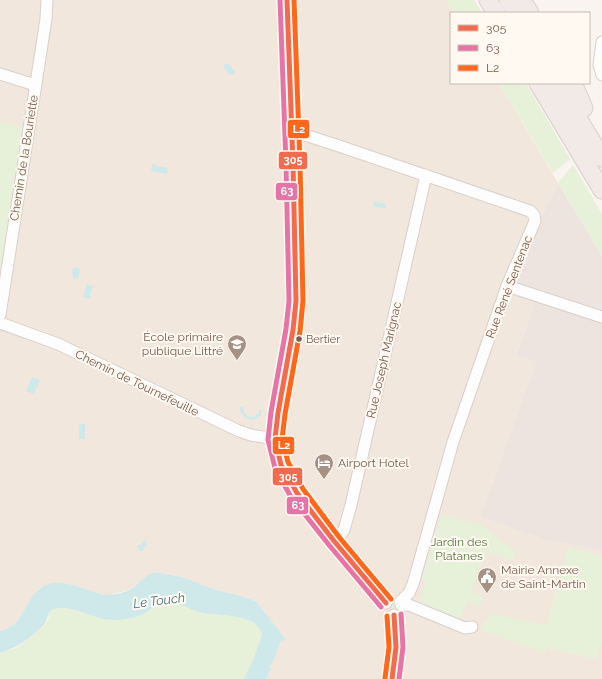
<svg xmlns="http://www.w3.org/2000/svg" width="602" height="679" font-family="Raleway,sans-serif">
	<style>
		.residential { fill: #f2e7dd }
		.industrial { fill: #ede4df }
		.green { fill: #e7f0d9 }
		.water { fill: #cfe9eb }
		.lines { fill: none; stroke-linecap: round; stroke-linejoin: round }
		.minor-casing { stroke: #d7d0ca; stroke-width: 13 }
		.highway-casing { stroke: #dad1cb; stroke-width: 19 }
		.minor { stroke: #fefdfd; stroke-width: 11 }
		.highway { stroke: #f2eae6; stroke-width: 17 }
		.bus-1-casing { stroke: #fff9f2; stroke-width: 8 }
		.bus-2-casing { stroke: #fff9f2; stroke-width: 8 }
		.bus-3-casing { stroke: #fff9f2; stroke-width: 8 }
		.bus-1 { stroke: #f26b4e; stroke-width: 5 }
		.bus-2 { stroke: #e675a7; stroke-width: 5 }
		.bus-3 { stroke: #ff671b; stroke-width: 5 }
		.bus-dot { fill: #7a5b4c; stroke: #fff9f2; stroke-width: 1.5 }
		.labels { text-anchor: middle; stroke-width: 4; stroke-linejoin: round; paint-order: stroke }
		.bus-label { font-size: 11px; fill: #7a5b4c; stroke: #fff9f2; text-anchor: start }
		.street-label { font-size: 12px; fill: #7a5b4c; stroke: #fff9f2 }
		.poi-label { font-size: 12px; fill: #7a5b4c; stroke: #fff9f2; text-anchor: start }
		.park-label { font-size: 12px; fill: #537a40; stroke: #fff9f2 }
		.water-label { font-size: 13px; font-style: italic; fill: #3e777f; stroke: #fff9f2 }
		.line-badge { stroke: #fff9f2; stroke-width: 1.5 }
		.badge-label { font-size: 11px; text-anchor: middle; font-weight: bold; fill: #fff }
	</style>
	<rect width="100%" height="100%" fill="#f9f4ef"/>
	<path class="residential" d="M 0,0 L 446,0 L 454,13 L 451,13 L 451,83 L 499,83 L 558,183 L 542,215 L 512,293 L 535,302 L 516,354 L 536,362 L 480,517 L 546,540 L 602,551 L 602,679 L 266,679 L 272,669 L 269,667 L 273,662 L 281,641 L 285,640 L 256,601 L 238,595 L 216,590 L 182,577 L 155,572 L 129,590 L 108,595 L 104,595 L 61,583 L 50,584 L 39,588 L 23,613 L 11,627 L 5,630 L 0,631 Z"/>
	<path class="industrial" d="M 558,183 L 602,256 L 602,551 L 546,540 L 480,517 L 536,362 L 516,355 L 535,302 L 512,293 L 542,215 Z"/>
	<g class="green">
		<path d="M 446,0 L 474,0 L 482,13 L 454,13 Z"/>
		<path d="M 499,83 L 526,83 L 570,159 L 553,173 Z"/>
		<path d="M 0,122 L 25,127 L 1,279 L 0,279 Z"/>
		<path d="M 573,165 L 602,214 L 602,256 L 558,183 Z"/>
		<path d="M 441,514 L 481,525 L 514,551 L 516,553 L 512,561 L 487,551 L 471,592 L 483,597 L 480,606 L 467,602 L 460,619 L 452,618 L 420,602 L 426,582 L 423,578 Z"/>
		<path d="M 568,547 L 602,556 L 602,644 L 595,659 L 547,648 L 545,653 L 481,630 L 480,627 L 492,614 L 546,625 Z"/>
		<path d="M 176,603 C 186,605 194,610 203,613 C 219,616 258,613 262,635 L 253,660 L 244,679 L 0,679 L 0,653 L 16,648 L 25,642 L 44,626 L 48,620 L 50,611 L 52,609 L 63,608 L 72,609 L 95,617 L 115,620 L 142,614 L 163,604 Z"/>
	</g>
	<g class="water">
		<path d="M 228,63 L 235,71 L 234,75 L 228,74 L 223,66 Z"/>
		<path d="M 153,163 L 157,166 L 168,168 L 167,174 L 151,171 Z"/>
		<path d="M 374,201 L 385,204 L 386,206 L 385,209 L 373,206 Z"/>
		<path d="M 75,267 L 79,268 C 80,271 79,277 77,279 L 74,279 L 73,277 L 72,270 Z"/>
		<path d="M 87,284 L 93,286 L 90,295 L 92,298 L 89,299 L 83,297 Z"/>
		<path d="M 32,377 L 40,380 L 34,394 L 26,391 Z"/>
		<path d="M 240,407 L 243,407 L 243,410 L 247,416 L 253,417 L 259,413 L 259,410 L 262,410 L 261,415 L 254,420 L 245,418 L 240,411 Z"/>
		<rect x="79" y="424" width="6" height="15"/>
		<path d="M 144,540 L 148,542 L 143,550 L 140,551 L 137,547 L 138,545 L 141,545 Z"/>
		<path d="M 155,572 L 182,577 L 216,590 L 238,595 L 256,601 L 286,640 L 281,641 L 273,662 L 269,667 L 272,668 L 266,679 L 244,679 L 253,660 L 262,635 C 258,613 219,616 203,613 C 188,609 181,602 165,604 C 157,605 150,610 143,614 C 134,618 123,620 113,620 C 93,620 73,604 54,609 C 47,611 48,621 43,626 C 31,638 17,648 0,653 L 0,631 C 30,626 24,579 62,583 C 76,585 90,591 104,595 C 113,595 127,593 134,587 C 142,581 145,575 155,572 Z"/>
	</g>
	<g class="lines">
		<g class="minor-casing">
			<g id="minor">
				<path d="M 287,0 L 293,164 L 296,301 L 293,330 L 278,413 L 275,439 L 281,465 L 297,493 L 334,541 L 386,603"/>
				<path d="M 602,42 L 599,65 L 602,75"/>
				<path d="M 0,74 L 35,85"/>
				<path d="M 292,132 L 302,134 L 339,146 L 530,211 L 534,215 L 535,221 L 507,286 L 453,442 L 413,584 L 409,593 L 400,602"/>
				<path d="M 507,286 L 602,317"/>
				<path d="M 0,315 L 46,19 L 47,0"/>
				<path d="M 0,323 L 58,344 L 239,431 L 251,435 L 275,439"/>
				<path d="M 334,541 L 344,530 L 351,505 L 426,175"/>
				<path d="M 401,605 L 409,605 L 465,628 L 472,627"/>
				<path d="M 392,679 C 397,659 397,635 394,615"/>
			</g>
		</g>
		<g class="highway-casing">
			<g id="highway">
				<path d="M 488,0 L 496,13"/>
				<path d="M 508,0 L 516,13"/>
				<path d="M 522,0 L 530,13"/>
				<path d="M 538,83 L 602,190"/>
				<path d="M 557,83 L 602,158"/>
				<path d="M 573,83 L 584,108"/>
			</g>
		</g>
		<use href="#minor" class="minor"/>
		<use href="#highway" class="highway"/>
		<g class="bus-1-casing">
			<g id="bus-1">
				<path d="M 287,0 L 293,164 L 296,301 L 293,330 L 278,413 L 275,439 L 281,465 L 297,493 L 334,541 L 386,603"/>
				<path d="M 392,679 L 396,647 L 394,615"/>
			</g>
		</g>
		<g class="bus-2-casing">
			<g id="bus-2">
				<path d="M 280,0 L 286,164 L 289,301 L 286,329 L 271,412 L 268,440 L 275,468 L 291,497 L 329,545 L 381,607"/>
				<path d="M 399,679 L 403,647 L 401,614"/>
			</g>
		</g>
		<g class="bus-3-casing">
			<g id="bus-3">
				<path d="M 294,0 L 300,164 L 303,301 L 300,331 L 285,414 L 282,439 L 288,462 L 303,489 L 339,537 L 391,599"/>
				<path d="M 385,678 L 389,647 L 387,616"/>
			</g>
		</g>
		<use href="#bus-1" class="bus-1"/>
		<use href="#bus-2" class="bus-2"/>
		<use href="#bus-3" class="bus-3"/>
	</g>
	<defs>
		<g id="school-pin" transform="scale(1)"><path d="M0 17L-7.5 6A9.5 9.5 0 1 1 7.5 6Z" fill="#a69185" stroke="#fff9f2"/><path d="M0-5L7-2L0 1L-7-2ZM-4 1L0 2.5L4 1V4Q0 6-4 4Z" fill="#fff"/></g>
		<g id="hotel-pin" transform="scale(1)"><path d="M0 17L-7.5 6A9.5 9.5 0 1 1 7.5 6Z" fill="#a69185" stroke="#fff9f2"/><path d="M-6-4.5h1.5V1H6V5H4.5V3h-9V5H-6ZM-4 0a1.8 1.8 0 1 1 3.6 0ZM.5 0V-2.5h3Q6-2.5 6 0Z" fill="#fff"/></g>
		<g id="civic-pin" transform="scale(1)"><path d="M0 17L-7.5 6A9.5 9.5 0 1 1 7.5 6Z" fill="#a69185" stroke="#fff9f2"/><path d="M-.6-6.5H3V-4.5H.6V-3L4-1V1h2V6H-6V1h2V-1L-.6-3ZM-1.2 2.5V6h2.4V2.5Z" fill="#fff"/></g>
	</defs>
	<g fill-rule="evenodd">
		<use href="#school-pin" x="237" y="344"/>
		<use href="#hotel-pin" x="324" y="463"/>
		<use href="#civic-pin" x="487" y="577"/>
	</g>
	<circle class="bus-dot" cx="299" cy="339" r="3.5"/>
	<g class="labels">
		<g class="bus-label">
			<text x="306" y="343">Bertier</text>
		</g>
		<g class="street-label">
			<text transform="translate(24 158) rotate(-81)" y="4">Chemin de la Bouriette</text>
			<text transform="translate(509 287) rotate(-69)" y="4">Rue René Sentenac</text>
			<text transform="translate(384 360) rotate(-77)" y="4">Rue Joseph Marignac</text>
			<text transform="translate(137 383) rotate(26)" y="4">Chemin de Tournefeuille</text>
		</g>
		<g class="poi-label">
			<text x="223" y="341" text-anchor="end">École primaire<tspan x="223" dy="14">publique Littré</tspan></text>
			<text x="338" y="467">Airport Hotel</text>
			<text x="501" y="574">Mairie Annexe<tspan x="501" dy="14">de Saint-Martin</tspan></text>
		</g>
		<g class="park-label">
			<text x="459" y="546">Jardin des<tspan x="459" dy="14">Platanes</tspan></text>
		</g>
		<g class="water-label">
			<text transform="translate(159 600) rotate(-7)" y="5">Le Touch</text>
		</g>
	</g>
	<g class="line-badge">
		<rect x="287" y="119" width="23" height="20" rx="4" fill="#ff671b"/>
		<rect x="278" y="151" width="30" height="19" rx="4" fill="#f26b4e"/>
		<rect x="275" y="182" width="23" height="19" rx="4" fill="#e675a7"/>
		<rect x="272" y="436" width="23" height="19" rx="4" fill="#ff671b"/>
		<rect x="272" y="467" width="31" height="19" rx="4" fill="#f26b4e"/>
		<rect x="286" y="496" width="23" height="19" rx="4" fill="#e675a7"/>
	</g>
	<g class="badge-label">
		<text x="299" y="133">L2</text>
		<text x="293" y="164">305</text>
		<text x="287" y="195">63</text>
		<text x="284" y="449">L2</text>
		<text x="288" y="481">305</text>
		<text x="298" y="509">63</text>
	</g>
	<rect x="450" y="12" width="140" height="72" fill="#fff9f2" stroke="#cabab0"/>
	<rect x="458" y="25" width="20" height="6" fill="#f26b4e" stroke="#cabab0"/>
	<text x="486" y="32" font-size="12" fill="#7a5b4c">305</text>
	<rect x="458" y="45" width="20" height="6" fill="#e675a7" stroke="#cabab0"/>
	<text x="486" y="52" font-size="12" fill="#7a5b4c">63</text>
	<rect x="458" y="65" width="20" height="6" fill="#ff671b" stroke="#cabab0"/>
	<text x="486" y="72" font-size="12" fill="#7a5b4c">L2</text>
</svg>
